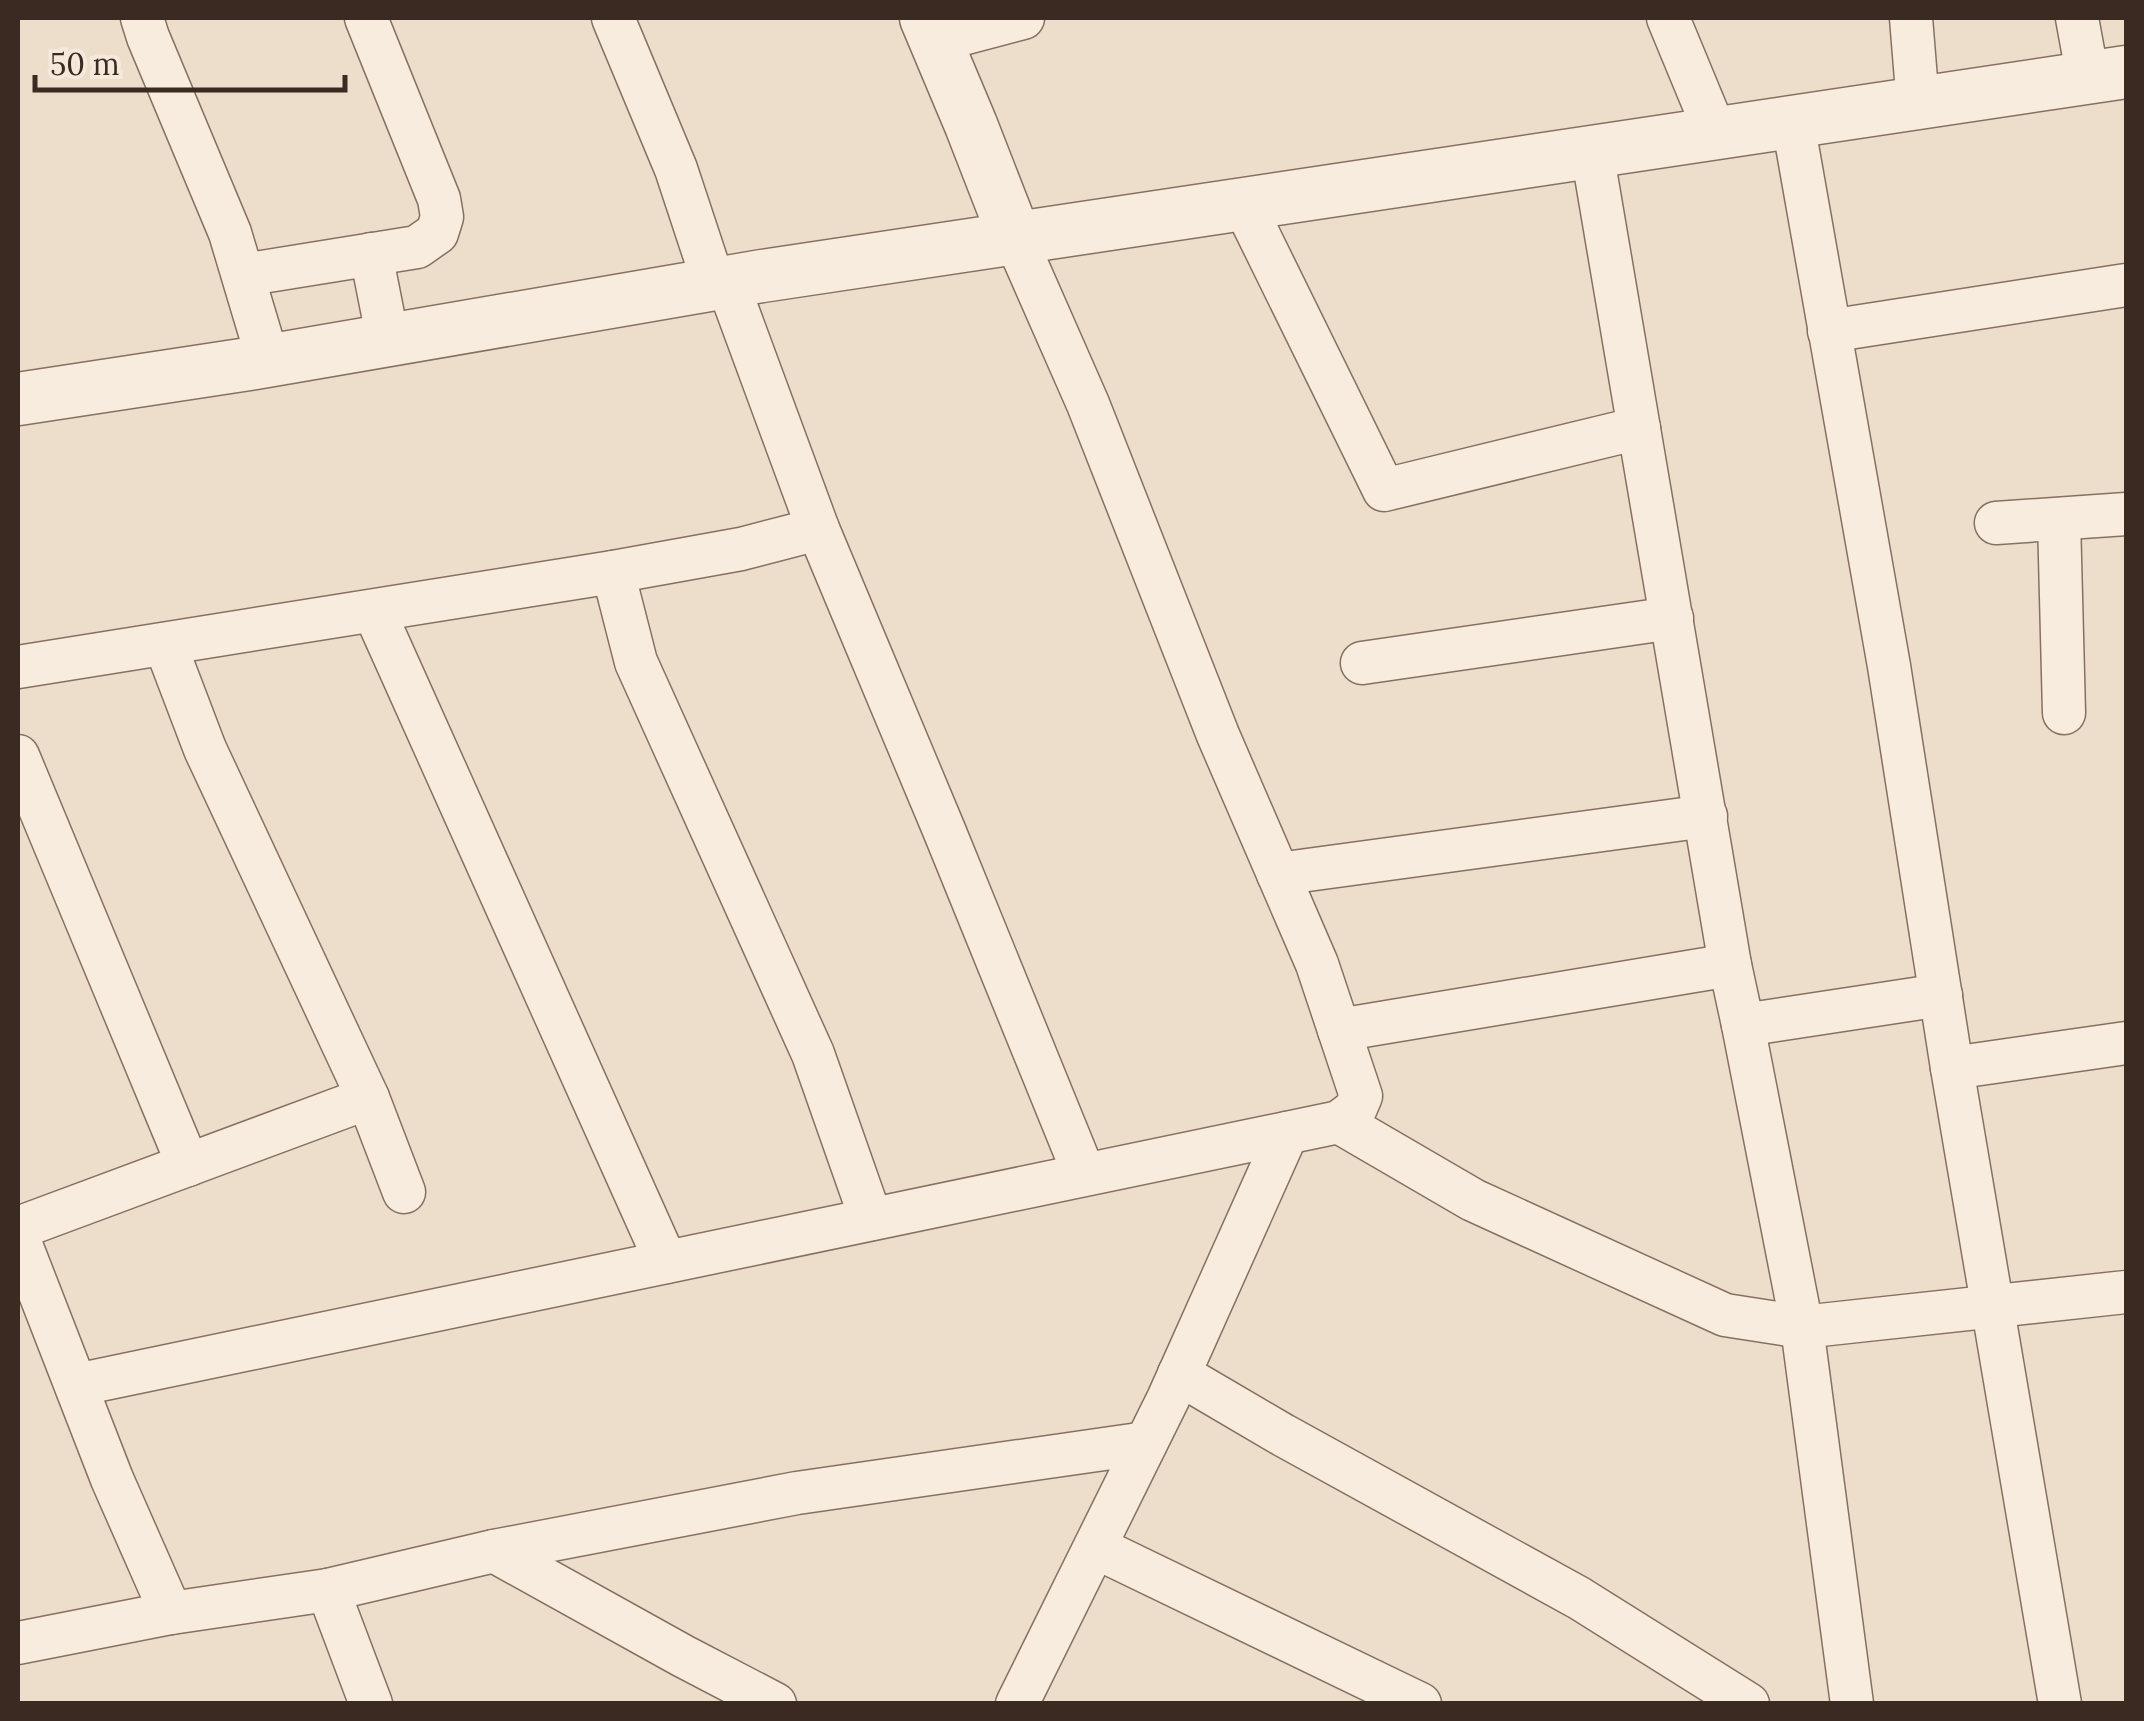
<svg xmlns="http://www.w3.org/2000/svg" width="2144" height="1721" font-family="Lora,serif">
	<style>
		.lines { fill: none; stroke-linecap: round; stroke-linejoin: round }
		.minor-casing { stroke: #887060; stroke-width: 45 }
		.tertiary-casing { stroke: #887060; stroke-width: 55 }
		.minor { stroke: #f7ecde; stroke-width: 42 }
		.tertiary { stroke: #f7ecde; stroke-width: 52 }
	</style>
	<rect width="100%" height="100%" fill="#ecdecb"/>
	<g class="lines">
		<g class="minor-casing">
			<g id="minor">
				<path d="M 142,18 L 148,37 L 230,233 L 268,360"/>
				<path d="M 613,18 L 676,169 L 714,284"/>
				<path d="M 1668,18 L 1716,134"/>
				<path d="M 1911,18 L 1918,104"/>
				<path d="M 2077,18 L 2088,78"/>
				<path d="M 936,41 L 1023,18"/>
				<path d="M 1793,123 L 1889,666 L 1952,1068 L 2060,1704"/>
				<path d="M 1592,152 L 1730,965 L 1743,1025 L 1941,995"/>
				<path d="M 1243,203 L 1384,490 L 1639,428"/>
				<path d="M 371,254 L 388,340"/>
				<path d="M 243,275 L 417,247 L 437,233 L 442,217 L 439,199 L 366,18"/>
				<path d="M 727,282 L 818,529 L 944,830 L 1084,1174"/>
				<path d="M 1829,331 L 2126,285"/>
				<path d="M 2059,519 L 2064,713"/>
				<path d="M 1996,523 L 2126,514"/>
				<path d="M 613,572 L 636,662 L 813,1054 L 871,1219"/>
				<path d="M 374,611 L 666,1262"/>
				<path d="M 165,644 L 205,749 L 368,1098 L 404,1192"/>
				<path d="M 1362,663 L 1672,618"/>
				<path d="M 18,667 L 613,572 L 741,549 L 818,529"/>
				<path d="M 18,756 L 188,1165"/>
				<path d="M 1278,874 L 1706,816"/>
				<path d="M 1743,1025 L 1802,1327 L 1852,1704"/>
				<path d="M 1339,1030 L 1730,965"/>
				<path d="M 1952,1068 L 2126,1043"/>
				<path d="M 1339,1122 L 1473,1200 L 1725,1315 L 1802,1327 L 2126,1292"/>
				<path d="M 18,1228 L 368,1098"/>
				<path d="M 18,1237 L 112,1479 L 171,1613"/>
				<path d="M 1179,1374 L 1283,1435 L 1579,1598 L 1748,1704"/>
				<path d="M 76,1385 L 1339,1122 L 1355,1110 L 1361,1096 L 1317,964 L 1218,735 L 1088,404 L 1015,238"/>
				<path d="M 1095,1547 L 1420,1704"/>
				<path d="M 494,1551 L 683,1656 L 775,1704"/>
				<path d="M 328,1590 L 371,1704"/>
				<path d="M 18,1643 L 171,1613 L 328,1590 L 494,1551 L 797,1493 L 1146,1443"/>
				<path d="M 1017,1704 L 1168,1399 L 1287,1133"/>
			</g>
		</g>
		<g class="tertiary-casing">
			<g id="tertiary">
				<path d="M 926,18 L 971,125 L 1015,238"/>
				<path d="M 18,399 L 255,363 L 762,276 L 2126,72"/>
			</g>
		</g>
		<use href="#minor" class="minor"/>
		<use href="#tertiary" class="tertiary"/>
	</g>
	<rect width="2144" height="1721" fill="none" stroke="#3a2a22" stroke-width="40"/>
	<path d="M35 75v15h310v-15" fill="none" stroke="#3a2a22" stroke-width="5"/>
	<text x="50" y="75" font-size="30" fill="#3a2a22" stroke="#f4e9da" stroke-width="8" paint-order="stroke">50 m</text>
</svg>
